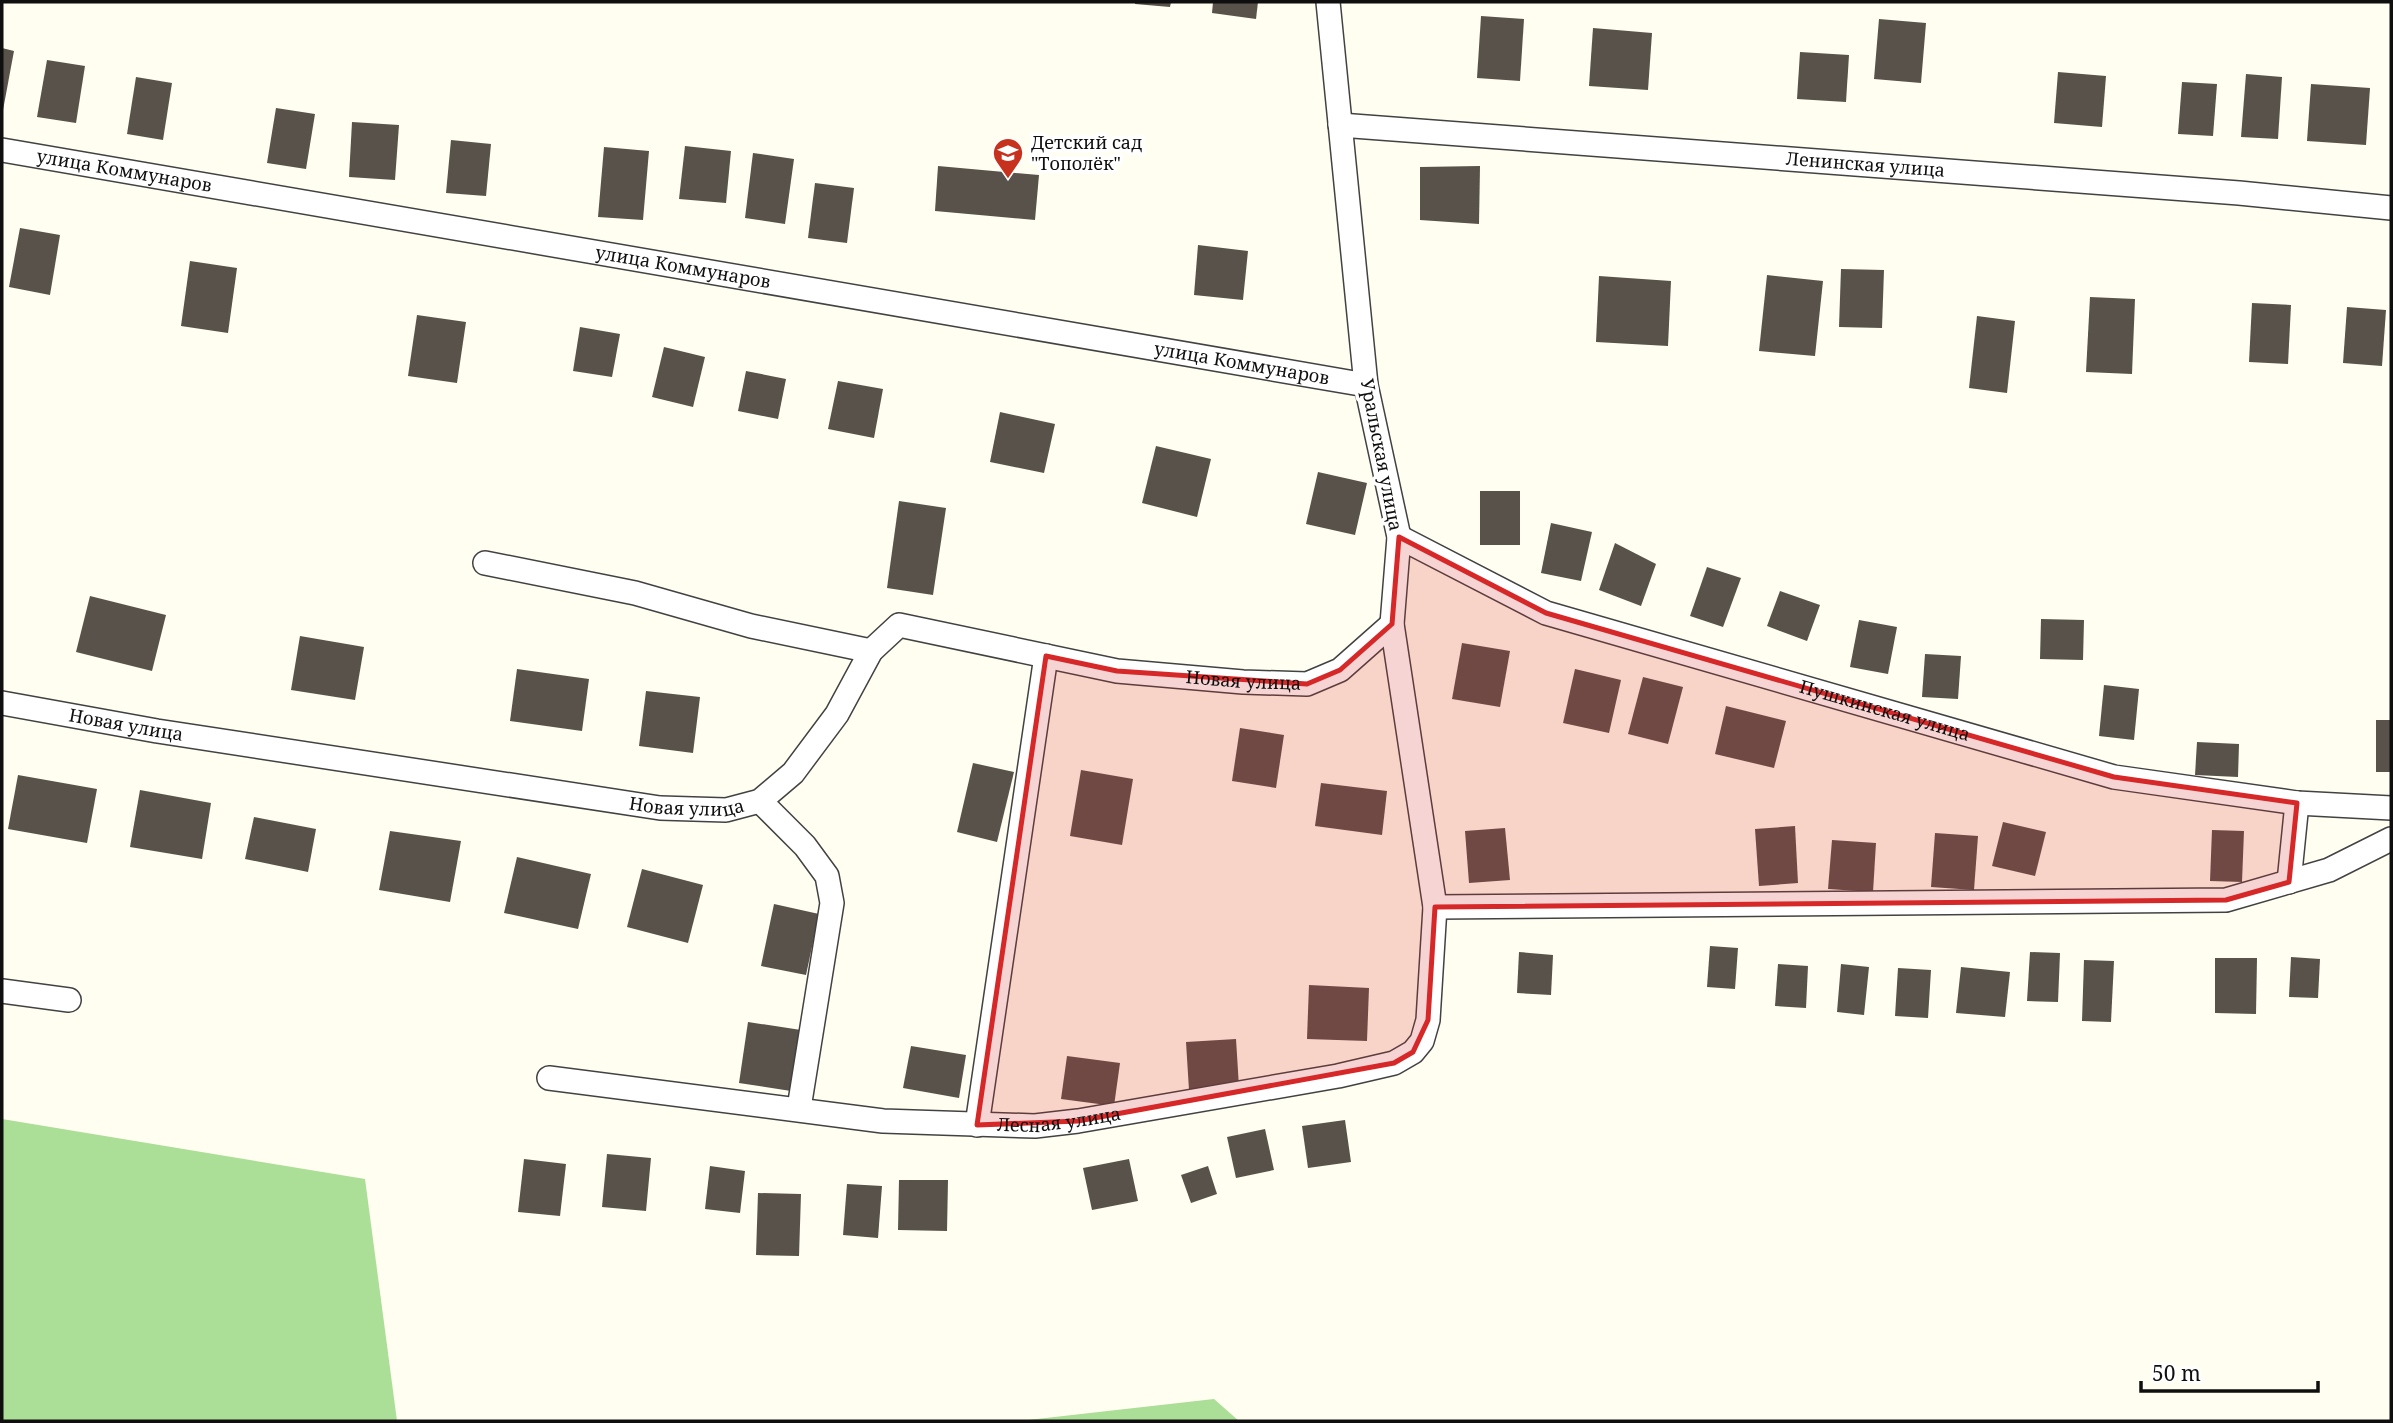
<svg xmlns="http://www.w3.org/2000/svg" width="2393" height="1423" font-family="'Noto Serif',serif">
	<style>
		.forest { fill: #abde96 }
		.building { fill: #58524b }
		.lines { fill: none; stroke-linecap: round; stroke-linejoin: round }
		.minor-casing { stroke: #424242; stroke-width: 26 }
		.minor { stroke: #fff; stroke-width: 23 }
		.marked { fill: #d62828; fill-opacity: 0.2; stroke: #d62828; stroke-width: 5; stroke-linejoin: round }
		.labels { text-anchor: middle; stroke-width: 7; stroke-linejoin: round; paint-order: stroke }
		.poi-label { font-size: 18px; fill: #0f0f0f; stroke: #fff; text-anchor: start }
		.street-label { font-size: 18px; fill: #0f0f0f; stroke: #fff }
	</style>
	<rect width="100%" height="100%" fill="#fffef1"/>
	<g class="forest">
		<path d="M 2,1119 L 365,1179 L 397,1421 L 2,1421 Z"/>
		<path d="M 1214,1399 L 1239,1421 L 1019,1421 Z"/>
	</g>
	<g class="building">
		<path d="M 1135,2 L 1171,2 L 1170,7 L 1135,4 Z"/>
		<path d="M 1213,2 L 1258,2 L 1256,19 L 1212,13 Z"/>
		<path d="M 1481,16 L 1524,19 L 1520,81 L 1477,78 Z"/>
		<path d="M 1879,19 L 1926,23 L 1921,83 L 1874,79 Z"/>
		<path d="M 1593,28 L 1652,33 L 1648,90 L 1589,86 Z"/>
		<path d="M 2,48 L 14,51 L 3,110 L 2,110 Z"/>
		<path d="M 1800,52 L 1849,55 L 1846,102 L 1797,99 Z"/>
		<path d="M 47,60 L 85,66 L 76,123 L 37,117 Z"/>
		<path d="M 2058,72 L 2106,76 L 2102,127 L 2054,123 Z"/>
		<path d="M 2246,74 L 2282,77 L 2278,139 L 2241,137 Z"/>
		<path d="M 136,77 L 172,83 L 163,140 L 127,134 Z"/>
		<path d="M 2182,82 L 2217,84 L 2213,136 L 2178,134 Z"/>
		<path d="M 2311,84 L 2370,88 L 2366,145 L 2307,141 Z"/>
		<path d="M 276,108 L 315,114 L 306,169 L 267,163 Z"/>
		<path d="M 352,122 L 399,125 L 395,180 L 349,177 Z"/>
		<path d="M 451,140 L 491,144 L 486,196 L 446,193 Z"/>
		<path d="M 685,146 L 731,151 L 726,203 L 679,199 Z"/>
		<path d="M 604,147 L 649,151 L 643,220 L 598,217 Z"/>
		<path d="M 753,153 L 794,159 L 785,224 L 745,218 Z"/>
		<path d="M 938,166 L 1039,175 L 1035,220 L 935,211 Z"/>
		<path d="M 1480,166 L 1479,224 L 1420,220 L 1420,167 Z"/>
		<path d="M 815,183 L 854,188 L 847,243 L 808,238 Z"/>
		<path d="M 20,228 L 60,235 L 50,295 L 9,287 Z"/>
		<path d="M 1198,245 L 1248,251 L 1243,300 L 1194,295 Z"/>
		<path d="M 190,261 L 237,268 L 228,333 L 181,326 Z"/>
		<path d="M 1841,269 L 1884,270 L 1882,328 L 1839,327 Z"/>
		<path d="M 1767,275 L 1823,281 L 1815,356 L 1759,351 Z"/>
		<path d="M 1599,276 L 1671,281 L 1668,346 L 1596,342 Z"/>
		<path d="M 2090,297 L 2135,299 L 2132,374 L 2086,372 Z"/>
		<path d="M 2252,303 L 2291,305 L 2288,364 L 2249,362 Z"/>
		<path d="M 2347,307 L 2386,310 L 2382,366 L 2343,363 Z"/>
		<path d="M 417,315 L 466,322 L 457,383 L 408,376 Z"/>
		<path d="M 1977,316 L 2015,321 L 2007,393 L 1969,388 Z"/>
		<path d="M 580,327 L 620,334 L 612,377 L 573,371 Z"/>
		<path d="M 664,347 L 705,357 L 693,407 L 652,397 Z"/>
		<path d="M 746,371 L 786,379 L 778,419 L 738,411 Z"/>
		<path d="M 838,381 L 883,389 L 874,438 L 828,429 Z"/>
		<path d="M 1000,412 L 1055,424 L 1044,473 L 990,462 Z"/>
		<path d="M 1156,446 L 1211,459 L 1197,517 L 1142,503 Z"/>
		<path d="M 1318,472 L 1367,483 L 1355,535 L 1306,524 Z"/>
		<rect x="1480" y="491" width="40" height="54"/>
		<path d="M 899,501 L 946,508 L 933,595 L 887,588 Z"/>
		<path d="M 1551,523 L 1592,532 L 1581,581 L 1541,573 Z"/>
		<path d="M 1615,543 L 1656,564 L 1641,606 L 1599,590 Z"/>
		<path d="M 1707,567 L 1741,578 L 1723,627 L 1690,616 Z"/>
		<path d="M 1780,591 L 1820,605 L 1807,641 L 1767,626 Z"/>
		<path d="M 90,596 L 166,615 L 152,671 L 76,652 Z"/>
		<path d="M 2041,619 L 2084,620 L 2083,660 L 2040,659 Z"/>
		<path d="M 1859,620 L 1897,627 L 1888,674 L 1850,667 Z"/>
		<path d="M 300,636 L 364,647 L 355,700 L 291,690 Z"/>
		<path d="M 1462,643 L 1510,651 L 1500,707 L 1452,699 Z"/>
		<path d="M 1925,654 L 1961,656 L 1958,699 L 1922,697 Z"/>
		<path d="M 517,669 L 589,679 L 582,731 L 510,721 Z"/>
		<path d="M 1575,669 L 1621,680 L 1609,733 L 1563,723 Z"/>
		<path d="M 1643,677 L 1683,687 L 1668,744 L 1628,734 Z"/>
		<path d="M 2104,685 L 2139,689 L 2134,740 L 2099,736 Z"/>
		<path d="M 646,691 L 700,697 L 693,753 L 639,746 Z"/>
		<path d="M 1726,706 L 1786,721 L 1774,768 L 1715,754 Z"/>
		<rect x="2376" y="720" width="15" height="52"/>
		<path d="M 1240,728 L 1284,735 L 1276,788 L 1232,781 Z"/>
		<path d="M 2197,742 L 2239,744 L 2238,777 L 2195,775 Z"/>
		<path d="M 973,763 L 1014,772 L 997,842 L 957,832 Z"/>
		<path d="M 1081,770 L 1133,779 L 1122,845 L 1070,836 Z"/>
		<path d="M 18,775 L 97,789 L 87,843 L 8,829 Z"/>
		<path d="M 1321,783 L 1387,791 L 1382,835 L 1315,826 Z"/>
		<path d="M 140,790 L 211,803 L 202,859 L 130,847 Z"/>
		<path d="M 254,817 L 316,829 L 308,872 L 245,859 Z"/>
		<path d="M 2003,822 L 2046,832 L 2035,876 L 1992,866 Z"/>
		<path d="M 1795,826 L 1798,883 L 1759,886 L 1755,829 Z"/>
		<path d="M 1505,828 L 1510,880 L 1469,883 L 1465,831 Z"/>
		<path d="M 2212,830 L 2244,831 L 2242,882 L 2210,881 Z"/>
		<path d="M 390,831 L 461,841 L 450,902 L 379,890 Z"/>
		<path d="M 1935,833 L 1978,836 L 1974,890 L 1931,887 Z"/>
		<path d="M 1832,840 L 1876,843 L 1873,892 L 1828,889 Z"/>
		<path d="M 517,857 L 591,874 L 578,929 L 504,913 Z"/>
		<path d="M 642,869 L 703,885 L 688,943 L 627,927 Z"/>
		<path d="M 774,904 L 819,914 L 806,975 L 761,966 Z"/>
		<path d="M 1710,946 L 1738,948 L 1735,989 L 1707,987 Z"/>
		<path d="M 1519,952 L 1553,955 L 1551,995 L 1517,993 Z"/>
		<path d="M 2030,952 L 2060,953 L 2058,1002 L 2027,1001 Z"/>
		<path d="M 2291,957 L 2320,959 L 2318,998 L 2289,997 Z"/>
		<path d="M 2215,958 L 2257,958 L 2256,1014 L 2215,1013 Z"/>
		<path d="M 2084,960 L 2114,961 L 2111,1022 L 2082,1021 Z"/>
		<path d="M 1778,964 L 1808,966 L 1806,1008 L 1775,1006 Z"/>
		<path d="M 1841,964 L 1869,967 L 1864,1015 L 1837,1012 Z"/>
		<path d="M 1961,967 L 2010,972 L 2005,1017 L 1956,1013 Z"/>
		<path d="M 1898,968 L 1931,970 L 1928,1018 L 1895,1016 Z"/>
		<path d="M 1309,985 L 1369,988 L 1367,1041 L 1307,1039 Z"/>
		<path d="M 748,1022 L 801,1030 L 791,1091 L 739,1083 Z"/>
		<path d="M 1236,1039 L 1239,1087 L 1189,1090 L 1186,1042 Z"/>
		<path d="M 911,1046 L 966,1055 L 959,1098 L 903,1088 Z"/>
		<path d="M 1067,1056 L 1120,1063 L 1114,1106 L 1061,1099 Z"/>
		<path d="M 1345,1120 L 1351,1162 L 1308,1168 L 1302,1126 Z"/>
		<path d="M 1265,1129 L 1274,1170 L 1236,1178 L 1227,1137 Z"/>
		<path d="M 607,1154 L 651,1158 L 646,1211 L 602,1207 Z"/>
		<path d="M 524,1159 L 566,1164 L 560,1216 L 518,1212 Z"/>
		<path d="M 1129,1159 L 1138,1201 L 1092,1210 L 1083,1168 Z"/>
		<path d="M 710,1166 L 745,1171 L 740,1213 L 705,1209 Z"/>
		<path d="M 1208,1166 L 1217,1194 L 1191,1203 L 1181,1175 Z"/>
		<path d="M 899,1180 L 948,1180 L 947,1231 L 898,1230 Z"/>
		<path d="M 847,1184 L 882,1186 L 878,1238 L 843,1235 Z"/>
		<path d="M 758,1193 L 801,1194 L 799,1256 L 756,1255 Z"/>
	</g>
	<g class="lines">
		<g class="minor-casing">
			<g id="minor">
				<path id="s1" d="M 1340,125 L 2239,193 L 2391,208"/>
				<path id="s2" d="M 2,150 L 1366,385"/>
				<path id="s3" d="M 1399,537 L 1546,613 L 2114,777 L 2297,803 L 2391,808"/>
				<path d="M 485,563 L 635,593 L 751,626 L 871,651"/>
				<path id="s4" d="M 2,703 L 157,731 L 660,808 L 726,810 L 760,801 L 793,773 L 837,714 L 871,651 L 899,625 L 1117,671 L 1243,682 L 1307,684 L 1340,670 L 1392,624"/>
				<path d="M 760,801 L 805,846 L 827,876 L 832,903 L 799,1108"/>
				<path d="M 2289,882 L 2297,803"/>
				<path d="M 1435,907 L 2226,900 L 2329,870 L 2391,839"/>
				<path d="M 2,991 L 69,1000"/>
				<path id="s5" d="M 549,1078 L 883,1121 L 1035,1126 L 1078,1121 L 1338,1076 L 1394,1063 L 1413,1052 L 1422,1041 L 1428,1020 L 1435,907 L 1392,624 L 1399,537 L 1366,385 L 1328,2"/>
				<path d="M 977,1125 L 1046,656"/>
			</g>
		</g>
		<use href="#minor" class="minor"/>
	</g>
	<path class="marked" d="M 1399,537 L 1546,613 L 2114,777 L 2297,803 L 2289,882 L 2226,900 L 1435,907 L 1428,1020 L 1413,1052 L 1394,1063 L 1078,1121 L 977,1125 L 1046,656 L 1117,671 L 1307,684 L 1340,670 L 1392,624 Z"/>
	<defs>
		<g id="school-pin" transform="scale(1.575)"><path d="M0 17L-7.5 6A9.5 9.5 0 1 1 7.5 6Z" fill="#c7321f" stroke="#fff"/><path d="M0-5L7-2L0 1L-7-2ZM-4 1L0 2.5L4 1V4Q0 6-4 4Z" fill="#fff"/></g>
	</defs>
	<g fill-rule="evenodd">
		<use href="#school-pin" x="1008" y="153"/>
	</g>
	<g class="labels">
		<g class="poi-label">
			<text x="1031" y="149">Детский сад<tspan x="1031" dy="21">"Тополёк"</tspan></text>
		</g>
		<g class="street-label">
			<text dy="6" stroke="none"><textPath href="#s1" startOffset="527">Ленинская улица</textPath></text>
			<text dy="6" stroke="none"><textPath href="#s2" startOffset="124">улица Коммунаров</textPath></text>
			<text dy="6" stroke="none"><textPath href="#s2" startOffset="691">улица Коммунаров</textPath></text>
			<text dy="6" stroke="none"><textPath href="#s2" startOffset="1258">улица Коммунаров</textPath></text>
			<text transform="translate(1381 455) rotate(79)" y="6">Уральская улица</text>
			<text dy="6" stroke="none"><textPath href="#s4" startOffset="1344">Новая улица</textPath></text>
			<text dy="6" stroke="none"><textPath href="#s3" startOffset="518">Пушкинская улица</textPath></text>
			<text dy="6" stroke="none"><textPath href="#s4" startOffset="126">Новая улица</textPath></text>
			<text dy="6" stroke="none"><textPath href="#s4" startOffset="693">Новая улица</textPath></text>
			<text dy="6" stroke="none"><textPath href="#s5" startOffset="513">Лесная улица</textPath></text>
		</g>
	</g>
	<rect width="2393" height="1423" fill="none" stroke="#0f0f0f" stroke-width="7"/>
	<path d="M2141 1381v10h177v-10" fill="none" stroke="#0f0f0f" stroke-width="3.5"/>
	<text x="2152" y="1381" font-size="21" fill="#0f0f0f" stroke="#ffffff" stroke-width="5" paint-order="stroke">50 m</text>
</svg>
